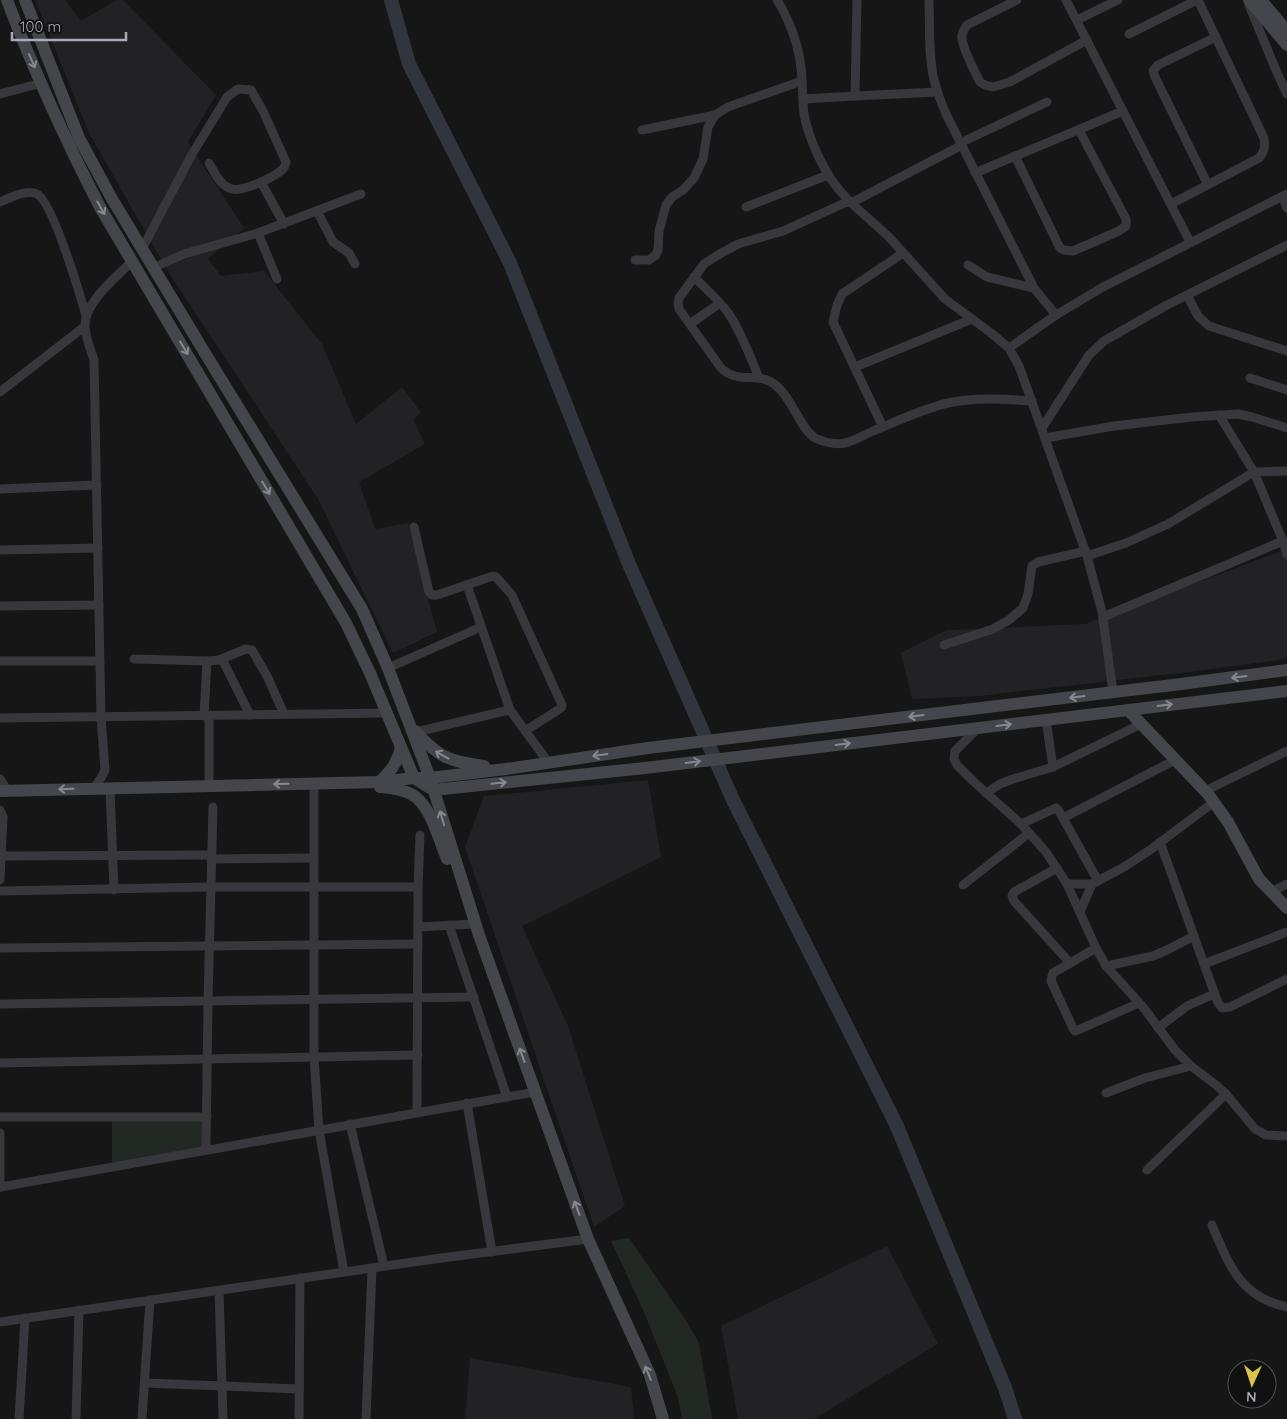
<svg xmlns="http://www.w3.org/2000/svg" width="1287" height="1419" font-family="Quicksand,sans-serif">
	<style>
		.built { fill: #222224 }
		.green { fill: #222924 }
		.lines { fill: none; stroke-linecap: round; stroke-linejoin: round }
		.river { stroke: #31363e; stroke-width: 14 }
		.street { stroke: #37373c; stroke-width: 9 }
		.secondary { stroke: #45464b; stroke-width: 12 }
		.oneway { stroke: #868891 }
	</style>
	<rect width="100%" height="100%" fill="#161617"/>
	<g class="built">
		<path d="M 35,0 L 65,0 L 81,21 L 117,0 L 123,0 L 216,95 L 188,142 L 244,228 L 208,259 L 221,276 L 264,271 L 322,344 L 356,424 L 402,387 L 421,412 L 413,420 L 425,444 L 359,482 L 375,529 L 408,523 L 437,632 L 393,653 L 318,499 L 167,270 L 89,133 Z"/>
		<path d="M 1287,549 L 1287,659 L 1188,672 L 980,696 L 912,699 L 901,653 L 947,630 L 1085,624 Z"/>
		<path d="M 648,780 L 661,857 L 522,926 L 568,1026 L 625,1206 L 594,1227 L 465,847 L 484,796 Z"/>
		<path d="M 887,1246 L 938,1344 L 814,1419 L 738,1419 L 721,1326 Z"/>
		<path d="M 470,1358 L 631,1387 L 634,1419 L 465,1419 Z"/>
	</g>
	<g class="green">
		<path d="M 112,1117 L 207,1117 L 206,1149 L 112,1166 Z"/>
		<path d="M 629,1238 L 687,1322 L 699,1343 L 712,1419 L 682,1419 L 678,1397 L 644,1312 L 611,1241 Z"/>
	</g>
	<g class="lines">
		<path class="river" d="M 391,0 L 409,64 L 510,263 L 629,564 L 733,800 L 896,1124 L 1005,1388 L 1015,1419"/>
		<g class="street">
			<path d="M 777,0 C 790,21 798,43 801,68 C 803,83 802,98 804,114 C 807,132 818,158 828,174 C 833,184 842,193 849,201"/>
			<path d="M 857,0 L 855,96 L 937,92"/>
			<path d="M 929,0 C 930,26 928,54 934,80 C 937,92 941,103 946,114 L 1034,288 L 1056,315"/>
			<path d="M 1017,0 L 967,25 C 965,28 962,32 962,36 C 961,46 975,72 980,82 L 985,85 L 993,87 L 1010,82 L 1087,40"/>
			<path d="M 1066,0 L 1190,242"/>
			<path d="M 1249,5 L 1275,68 L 1287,94"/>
			<path d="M 1077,20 L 1118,0"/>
			<path d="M 1129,34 L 1197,0"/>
			<path d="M 0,94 L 42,83"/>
			<path d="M 803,99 L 855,96"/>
			<path d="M 642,130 L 715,115"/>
			<path d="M 960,143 L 1047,102"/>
			<path d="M 1015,156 L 1060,248 L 1064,250 L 1073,251 L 1119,231 L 1126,226 L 1126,219 L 1079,130"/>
			<path d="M 975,173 L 1123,111"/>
			<path d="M 261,182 L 284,224"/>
			<path d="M 1208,185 L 1155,77 L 1153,71 L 1158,65 L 1216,37"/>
			<path d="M 1282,197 L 1287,208"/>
			<path d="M 0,202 C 10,198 26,189 37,194 C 53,202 80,295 86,315"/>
			<path d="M 851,203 L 962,145"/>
			<path d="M 1171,204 L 1259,158 C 1265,151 1265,147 1264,138 L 1198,0"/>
			<path d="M 746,207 L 828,175"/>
			<path d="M 317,211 L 333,242 L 349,253 L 355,264"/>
			<path d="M 258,233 L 277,279"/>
			<path d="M 142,249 L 191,156 L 227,97 L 238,89 L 251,90 L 263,111 L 286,162 C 285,165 285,167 283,169 C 275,177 243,192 232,189 C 220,186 215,173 209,163"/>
			<path d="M 635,260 L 649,260 L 656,255 L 658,250 L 659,231 L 666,205 L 672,197 L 683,190 L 694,178 L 703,159 L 708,127 L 715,115 L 728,107 L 802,81"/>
			<path d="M 968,265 L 987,277 L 1034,288"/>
			<path d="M 153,268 L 184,254 L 258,233 L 361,194"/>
			<path d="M 694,277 C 706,289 719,300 729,314 C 742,334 750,356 759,378"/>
			<path d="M 1187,295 L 1198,316 L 1209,326 L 1287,351"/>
			<path d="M 690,324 L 720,303"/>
			<path d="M 1009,348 L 1056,315 L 1103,287 L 1287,194"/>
			<path d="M 855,367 L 972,319"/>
			<path d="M 1250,378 L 1287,390"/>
			<path d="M 0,392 L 84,327"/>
			<path d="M 1032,401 C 1003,399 976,397 948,403 C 922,409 898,421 873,431 C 864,435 854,441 845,443 C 835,445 824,442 815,438 C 800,429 792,397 774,384 C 757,371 739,385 721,368 L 679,309 L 678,304 L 679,298 L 704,264 L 718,255 L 738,244 L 783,231 L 849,201 L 889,237 L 945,299 L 991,333 L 1009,348 L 1019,366 L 1087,556 L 1102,612 L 1113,692"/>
			<path d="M 1219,415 L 1254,472 L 1283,541 L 1287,555"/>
			<path d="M 883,427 L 833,322 L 837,305 L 842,294 L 903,253"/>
			<path d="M 1042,428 L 1089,355 L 1104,341 L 1167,305 L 1287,245"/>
			<path d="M 1045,438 L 1114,426 L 1192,417 L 1238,414 L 1252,417 L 1287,428"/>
			<path d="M 0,489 L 97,485"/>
			<path d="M 414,527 L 429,592 L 432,595 L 437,595 L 490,577 L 494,576 L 497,578 L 512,595 L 562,705 L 561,708 L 525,731"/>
			<path d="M 0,550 L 98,548"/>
			<path d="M 1087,556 L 1126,543 L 1168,524 L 1254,472 L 1287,471"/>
			<path d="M 467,585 L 510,710"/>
			<path d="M 0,606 L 99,605"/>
			<path d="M 1103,617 L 1283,541"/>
			<path d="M 944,645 L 993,629 L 1009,620 L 1023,608 L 1028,594 L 1032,566 L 1038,562 L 1086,551"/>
			<path d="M 134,659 L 207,661 L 219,660 L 246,649 L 252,650 L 267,676 L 284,714"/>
			<path d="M 222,659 L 250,715"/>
			<path d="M 0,661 L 100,661"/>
			<path d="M 388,668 L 481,627"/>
			<path d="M 204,716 L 207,661"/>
			<path d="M 209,716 L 209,786"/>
			<path d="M 0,718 L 386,713"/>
			<path d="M 1046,720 L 1053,767"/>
			<path d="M 978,728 L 955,751 L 954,759 L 957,765 L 973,781 L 1021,824 L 1046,852 L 1067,884 L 1096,948 L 1106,966 L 1143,1007 L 1175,1050 L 1191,1066 L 1216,1085 L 1226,1094 L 1255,1129 L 1266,1135 L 1287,1136"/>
			<path d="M 416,732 L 510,710 L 548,762"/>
			<path d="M 0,779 L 8,791"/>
			<path d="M 314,783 L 314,1057 L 319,1130 L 344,1272"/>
			<path d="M 94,788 L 101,778 L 105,770 L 101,717 L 94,360 C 91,351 85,336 85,326 C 85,301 116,278 132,261"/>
			<path d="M 110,788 L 114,890"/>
			<path d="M 1205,791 L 1287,751"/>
			<path d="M 986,793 L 1000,784 L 1013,779 L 1053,767 L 1141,724"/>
			<path d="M 0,810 L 3,817 L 0,880"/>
			<path d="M 1063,818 L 1175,760"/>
			<path d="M 1021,824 L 1056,808 L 1059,811 L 1098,881"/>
			<path d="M 1160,842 L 1218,1003 L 1222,1008 L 1230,1007 L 1287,979"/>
			<path d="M 0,856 L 212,855"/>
			<path d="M 211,859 L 314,858"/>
			<path d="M 1057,868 L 1014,892 L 1012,896 L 1014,901 L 1070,963"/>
			<path d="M 1067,884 L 1092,884 L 1124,867 L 1150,850 L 1214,802"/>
			<path d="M 963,885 L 1029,833"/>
			<path d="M 0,891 L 211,887 L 418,887"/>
			<path d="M 1271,892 L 1287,884"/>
			<path d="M 1080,912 L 1092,884"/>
			<path d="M 449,925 L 507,1097"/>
			<path d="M 418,927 L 474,924"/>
			<path d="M 0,948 L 418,944"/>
			<path d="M 1096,948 L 1053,973 L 1052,976 L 1051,981 L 1073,1028 L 1075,1031 L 1078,1030 L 1139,1003"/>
			<path d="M 1204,964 L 1287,932"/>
			<path d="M 1106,966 L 1153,956 L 1167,950 L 1194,936"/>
			<path d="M 0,1004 L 474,997"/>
			<path d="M 1158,1028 L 1187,1006 L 1214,994"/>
			<path d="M 0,1063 L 418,1055"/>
			<path d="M 1106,1093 L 1145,1078 L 1191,1066"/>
			<path d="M 467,1103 L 492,1252"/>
			<path d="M 417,1112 L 418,887 L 420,835"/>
			<path d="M 0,1117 L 207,1117"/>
			<path d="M 350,1124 L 384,1266"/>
			<path d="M 0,1133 L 0,1187"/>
			<path d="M 206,1149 L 208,1001 L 213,807"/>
			<path d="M 1147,1170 L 1226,1094"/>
			<path d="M 0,1187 L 535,1092"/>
			<path d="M 1212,1225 C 1229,1265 1240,1297 1287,1307"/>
			<path d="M 219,1290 L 223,1419"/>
			<path d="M 0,1322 L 434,1259 L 588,1239"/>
			<path d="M 145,1383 L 299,1389"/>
			<path d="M 19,1419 L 25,1318"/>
			<path d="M 76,1419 L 79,1310"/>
			<path d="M 142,1419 L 150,1300"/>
			<path d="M 299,1419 L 300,1278"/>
			<path d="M 366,1419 L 372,1268"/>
		</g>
		<g class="secondary">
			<path d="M 7,0 C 34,71 66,141 101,209 L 346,623 L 370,673 L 414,778 L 433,790 L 645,768 L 1287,691"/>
			<path d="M 25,0 L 79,138 L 112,199 L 208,358 L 362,609 L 388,668 L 430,778 L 479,935 L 588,1239 L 650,1375 L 663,1419"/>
			<path d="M 1249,0 L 1287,45"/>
			<path d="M 1261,0 L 1287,31"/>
			<path d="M 1128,710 L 1208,794 L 1228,822 L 1259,879 L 1287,908"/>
			<path d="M 415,731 C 438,757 450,762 484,766"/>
			<path d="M 379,782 C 391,772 397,763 401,747"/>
			<path d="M 380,787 C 390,788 402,789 411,794 C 430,803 439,840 447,859"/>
			<path d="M 0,791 L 379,782 L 414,778 L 430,778 L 506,769 L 648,748 L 1181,684 L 1287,670"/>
		</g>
	</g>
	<defs><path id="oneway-shaft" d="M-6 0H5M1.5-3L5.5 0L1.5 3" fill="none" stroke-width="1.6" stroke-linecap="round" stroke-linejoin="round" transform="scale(1.25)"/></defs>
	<g class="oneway">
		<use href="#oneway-shaft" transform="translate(32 61) rotate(66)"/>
		<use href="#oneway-shaft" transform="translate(101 208) rotate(61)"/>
		<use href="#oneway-shaft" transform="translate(184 348) rotate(59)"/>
		<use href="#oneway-shaft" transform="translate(266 488) rotate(59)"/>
		<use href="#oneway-shaft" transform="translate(1239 677) rotate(173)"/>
		<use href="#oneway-shaft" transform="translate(1077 697) rotate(173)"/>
		<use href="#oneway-shaft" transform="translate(1165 705) rotate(-7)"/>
		<use href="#oneway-shaft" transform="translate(916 716) rotate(173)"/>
		<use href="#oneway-shaft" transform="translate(1004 725) rotate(-7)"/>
		<use href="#oneway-shaft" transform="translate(843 744) rotate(-7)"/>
		<use href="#oneway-shaft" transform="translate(442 755) rotate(-151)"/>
		<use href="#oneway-shaft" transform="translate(600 755) rotate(172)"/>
		<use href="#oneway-shaft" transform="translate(693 762) rotate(-7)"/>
		<use href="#oneway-shaft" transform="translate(499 783) rotate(-6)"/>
		<use href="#oneway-shaft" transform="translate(281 784) rotate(179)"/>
		<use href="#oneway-shaft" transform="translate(66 789) rotate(178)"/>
		<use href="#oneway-shaft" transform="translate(442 818) rotate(-107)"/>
		<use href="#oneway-shaft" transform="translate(522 1055) rotate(-110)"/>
		<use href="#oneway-shaft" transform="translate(577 1208) rotate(-110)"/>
		<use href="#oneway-shaft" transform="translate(648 1373) rotate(-112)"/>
	</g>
	<g transform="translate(1252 1384) rotate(183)"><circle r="24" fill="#111112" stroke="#4e4f54"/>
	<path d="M0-4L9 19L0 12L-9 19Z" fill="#dbc24a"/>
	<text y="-8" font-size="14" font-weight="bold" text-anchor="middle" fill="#a9abb6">N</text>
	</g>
	<path d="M12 32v8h114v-8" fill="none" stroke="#a9abb6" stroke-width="2.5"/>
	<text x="20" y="32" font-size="15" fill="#a9abb6" stroke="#111112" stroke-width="4" paint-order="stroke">100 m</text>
</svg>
